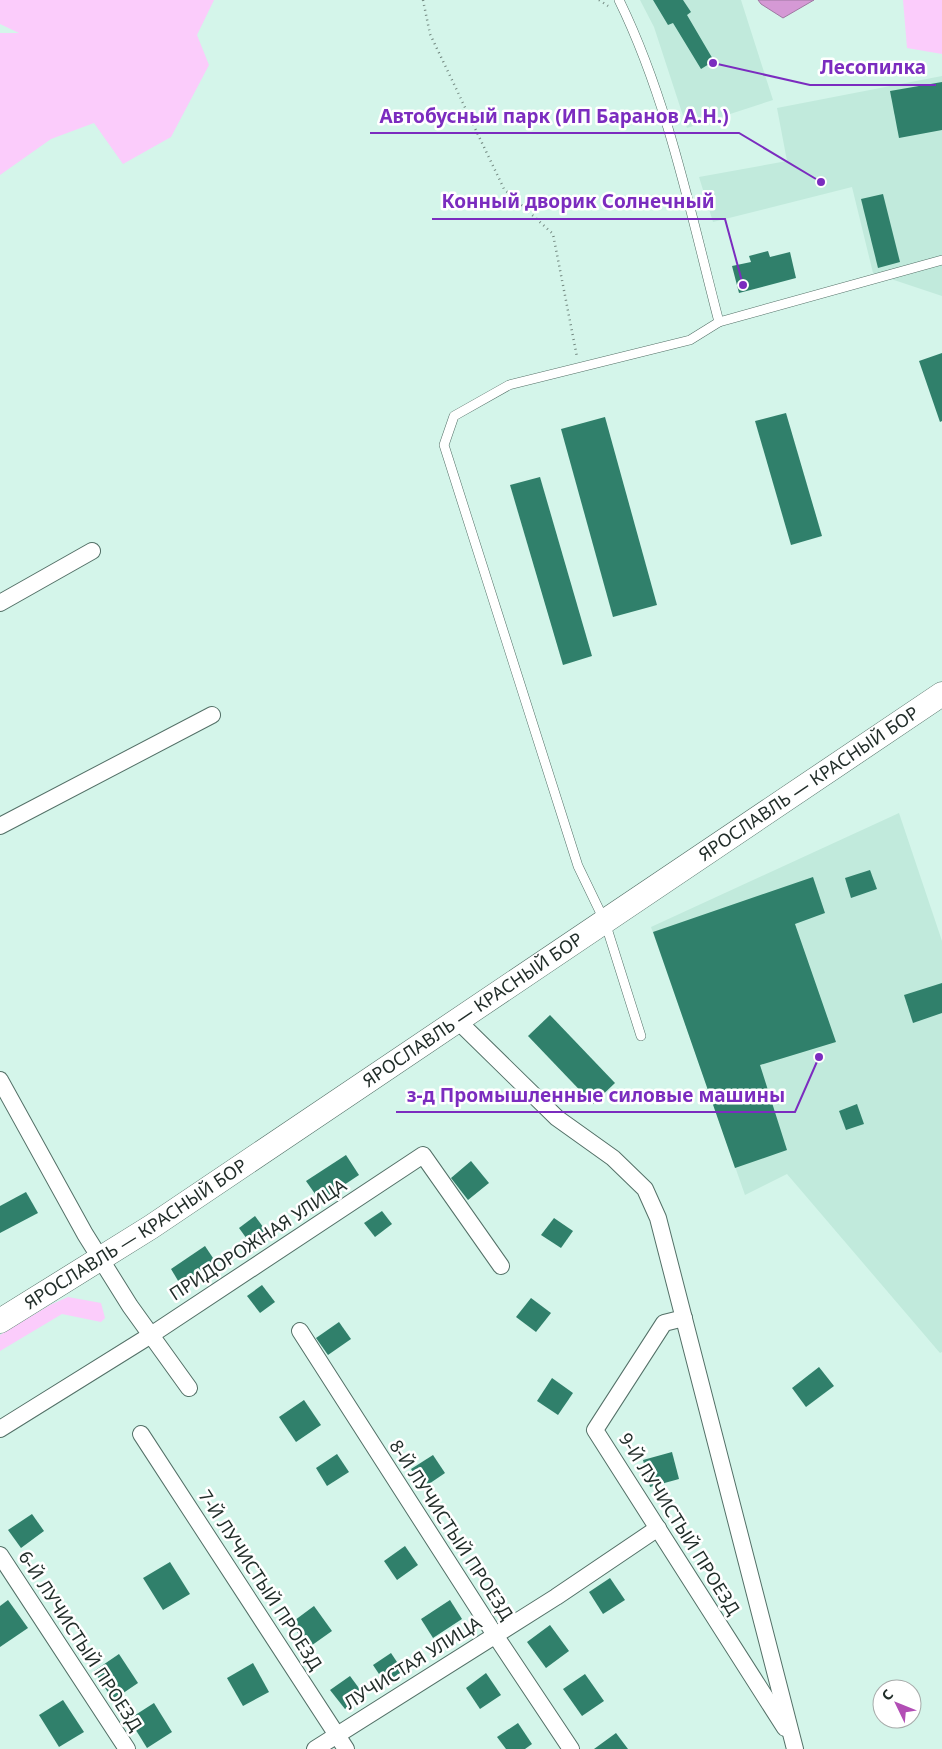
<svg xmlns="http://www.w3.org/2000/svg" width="942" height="1749" font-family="'Noto Sans',sans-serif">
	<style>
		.built { fill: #c1eadc }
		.green { fill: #fbccfb }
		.water { fill: #d599d5; stroke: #9f79a2 }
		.building { fill: #30806b }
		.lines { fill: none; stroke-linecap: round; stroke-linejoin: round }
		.lane-casing { stroke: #537067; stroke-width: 10 }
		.street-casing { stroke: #537067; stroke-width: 18 }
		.secondary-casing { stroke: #537067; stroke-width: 25 }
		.path { stroke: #738981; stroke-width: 2.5; stroke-dasharray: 1 4; stroke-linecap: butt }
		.lane { stroke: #fff; stroke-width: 9 }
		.street { stroke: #fff; stroke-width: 16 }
		.secondary { stroke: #fff; stroke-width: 24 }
		.labels { text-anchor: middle; stroke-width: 5; stroke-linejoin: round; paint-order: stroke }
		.street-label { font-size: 18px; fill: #222e2a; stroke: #fff }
		.leader { fill: none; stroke: #7b2cbf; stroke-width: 2 }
		.callout-dot { fill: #7b2cbf; stroke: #fff; stroke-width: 2 }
		.callout-label { font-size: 19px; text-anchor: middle; font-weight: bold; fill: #7b2cbf; stroke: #fff; stroke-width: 5; stroke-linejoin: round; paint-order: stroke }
	</style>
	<rect width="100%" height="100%" fill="#d4f5ea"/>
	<g class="built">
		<path d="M 640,0 L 741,0 L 773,100 L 687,128 L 654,27 Z"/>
		<path d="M 942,76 L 942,296 L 873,273 L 852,187 L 713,222 L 699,177 L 787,161 L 777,108 Z"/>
		<path d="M 899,813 L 942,941 L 942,1352 L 940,1353 L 787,1174 L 745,1195 L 651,927 Z"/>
	</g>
	<g class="green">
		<path d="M 0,0 L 214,0 L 197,35 L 209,65 L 171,137 L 123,164 L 94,123 L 51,139 L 0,175 L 0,33 L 19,33 L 0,24 Z"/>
		<path d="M 903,0 L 942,0 L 942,54 L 907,48 Z"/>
		<path d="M 68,1297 L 101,1303 L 105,1318 L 101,1322 L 62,1314 L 0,1351 L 0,1335 L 50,1305 Z"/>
	</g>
	<path class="water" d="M 758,0 L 814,0 L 783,18 L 761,4 Z"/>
	<g class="building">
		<path d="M 653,0 L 683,0 L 691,12 L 687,15 L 714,61 L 701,69 L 673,23 L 668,25 Z"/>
		<path d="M 942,82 L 942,130 L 899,138 L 890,91 Z"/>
		<path d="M 883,194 L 900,262 L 878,268 L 861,199 Z"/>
		<path d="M 768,251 L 770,257 L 790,252 L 796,278 L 739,293 L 732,266 L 751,262 L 749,256 Z"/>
		<path d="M 942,353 L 942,421 L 940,422 L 919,361 Z"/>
		<path d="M 786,413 L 822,536 L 791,545 L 755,421 Z"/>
		<path d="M 605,417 L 657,605 L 613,617 L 561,429 Z"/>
		<path d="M 540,477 L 592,656 L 563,665 L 510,485 Z"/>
		<path d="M 870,870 L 877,889 L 851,898 L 845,878 Z"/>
		<path d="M 813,877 L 825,913 L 795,924 L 836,1042 L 760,1065 L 787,1150 L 735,1168 L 653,932 Z"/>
		<path d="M 942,983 L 942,1013 L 913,1023 L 904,995 Z"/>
		<path d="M 550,1015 L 615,1083 L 593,1104 L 528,1036 Z"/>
		<path d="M 857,1104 L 864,1124 L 846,1130 L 839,1111 Z"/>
		<path d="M 346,1155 L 359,1175 L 320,1201 L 306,1181 Z"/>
		<path d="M 471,1161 L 489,1183 L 468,1200 L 451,1178 Z"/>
		<path d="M 26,1192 L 38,1213 L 0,1233 L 0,1206 Z"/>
		<path d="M 382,1211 L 392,1224 L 375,1237 L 364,1223 Z"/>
		<path d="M 255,1216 L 269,1235 L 252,1246 L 239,1228 Z"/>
		<path d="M 554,1218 L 573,1231 L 561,1248 L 541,1235 Z"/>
		<path d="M 205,1246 L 215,1261 L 180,1284 L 171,1269 Z"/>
		<path d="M 262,1285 L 275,1302 L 260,1313 L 247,1296 Z"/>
		<path d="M 531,1298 L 551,1313 L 536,1332 L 516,1317 Z"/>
		<path d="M 339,1322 L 351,1339 L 328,1355 L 316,1338 Z"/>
		<path d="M 819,1367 L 834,1386 L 806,1407 L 792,1388 Z"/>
		<path d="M 552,1378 L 573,1393 L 558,1415 L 537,1401 Z"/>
		<path d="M 304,1400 L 321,1425 L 296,1442 L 279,1417 Z"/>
		<path d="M 672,1452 L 679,1479 L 650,1487 L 643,1460 Z"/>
		<path d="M 337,1454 L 349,1472 L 327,1486 L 316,1468 Z"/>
		<path d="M 433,1455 L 445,1473 L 423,1488 L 411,1469 Z"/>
		<path d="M 32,1514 L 44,1531 L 21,1548 L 8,1530 Z"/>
		<path d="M 405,1546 L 418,1565 L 397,1580 L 384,1561 Z"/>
		<path d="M 170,1562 L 190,1594 L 163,1610 L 143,1578 Z"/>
		<path d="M 610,1578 L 625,1600 L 603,1614 L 589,1592 Z"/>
		<path d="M 8,1600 L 28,1628 L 0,1647 L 0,1606 Z"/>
		<path d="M 450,1600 L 462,1619 L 433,1638 L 421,1619 Z"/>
		<path d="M 314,1606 L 332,1631 L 308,1648 L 291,1623 Z"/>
		<path d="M 550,1625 L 569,1651 L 546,1668 L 527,1642 Z"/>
		<path d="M 391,1653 L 403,1671 L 385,1683 L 373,1665 Z"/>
		<path d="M 119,1654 L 138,1683 L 113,1700 L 94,1671 Z"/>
		<path d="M 253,1663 L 269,1692 L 243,1706 L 227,1678 Z"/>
		<path d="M 486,1673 L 501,1695 L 480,1709 L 466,1688 Z"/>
		<path d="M 585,1674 L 604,1701 L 582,1716 L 563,1689 Z"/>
		<path d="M 350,1676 L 364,1695 L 345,1709 L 330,1690 Z"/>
		<path d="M 63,1700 L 84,1732 L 59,1747 L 39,1715 Z"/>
		<path d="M 154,1703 L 172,1732 L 147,1748 L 129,1719 Z"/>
		<path d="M 518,1723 L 532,1744 L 525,1749 L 506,1749 L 497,1737 Z"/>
		<path d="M 616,1733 L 628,1749 L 594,1749 Z"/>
	</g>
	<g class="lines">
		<g class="lane-casing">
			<g id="lane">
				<path d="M 619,0 C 668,100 691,215 719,322 L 690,340 L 509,385 L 454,416 L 444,445 L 578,866 L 605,922 L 641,1036"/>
				<path d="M 719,322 L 942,260"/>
			</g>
		</g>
		<g class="street-casing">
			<g id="street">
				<path d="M 0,603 L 92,551"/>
				<path d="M 0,826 L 212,715"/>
				<path d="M 458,1021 L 557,1118 L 613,1158 L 645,1189 L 658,1218 L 795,1749"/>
				<path d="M 0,1080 L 85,1234 L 130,1306 L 189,1388"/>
				<path d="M 684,1318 L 664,1323 L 595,1430 L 785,1728"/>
				<path d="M 300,1331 L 495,1635 L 571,1749"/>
				<path d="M 0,1429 L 151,1335 L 423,1155 L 501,1266"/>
				<path d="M 141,1434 L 346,1749"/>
				<path d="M 0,1555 L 127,1749"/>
				<path d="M 315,1749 L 556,1597 L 658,1528"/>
			</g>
		</g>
		<g class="secondary-casing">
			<g id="secondary">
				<path id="s1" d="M 0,1321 L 151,1227 L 942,694"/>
			</g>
		</g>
		<g class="path">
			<path d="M 423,0 L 430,34 L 504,189 L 553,234 L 577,357"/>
			<path d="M 599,0 L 608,6"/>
		</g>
		<use href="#lane" class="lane"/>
		<use href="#street" class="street"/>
		<use href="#secondary" class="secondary"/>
	</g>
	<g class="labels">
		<g class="street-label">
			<text dy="6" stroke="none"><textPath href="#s1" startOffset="971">ЯРОСЛАВЛЬ — КРАСНЫЙ БОР</textPath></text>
			<text dy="6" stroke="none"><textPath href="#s1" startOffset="566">ЯРОСЛАВЛЬ — КРАСНЫЙ БОР</textPath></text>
			<text dy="6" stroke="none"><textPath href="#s1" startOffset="161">ЯРОСЛАВЛЬ — КРАСНЫЙ БОР</textPath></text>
			<text transform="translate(258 1240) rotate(-33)" y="6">ПРИДОРОЖНАЯ УЛИЦА</text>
			<text transform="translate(679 1524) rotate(58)" y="6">9-Й ЛУЧИСТЫЙ ПРОЕЗД</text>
			<text transform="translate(451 1530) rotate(57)" y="6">8-Й ЛУЧИСТЫЙ ПРОЕЗД</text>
			<text transform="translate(260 1580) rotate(57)" y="6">7-Й ЛУЧИСТЫЙ ПРОЕЗД</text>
			<text transform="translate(80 1641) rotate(57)" y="6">6-Й ЛУЧИСТЫЙ ПРОЕЗД</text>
			<text transform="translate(413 1663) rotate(-32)" y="6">ЛУЧИСТАЯ УЛИЦА</text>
		</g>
	</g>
	<path class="leader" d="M713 63L810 85H936M821 182L739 133H370M743 285L725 219H432M819 1057L795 1112H396"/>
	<g class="callout-dot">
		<circle cx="713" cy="63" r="5"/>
		<circle cx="821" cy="182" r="5"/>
		<circle cx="743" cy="285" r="5"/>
		<circle cx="819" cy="1057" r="5"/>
	</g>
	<g class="callout-label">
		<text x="873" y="74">Лесопилка</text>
		<text x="554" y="123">Автобусный парк (ИП Баранов А.Н.)</text>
		<text x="578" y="208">Конный дворик Солнечный</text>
		<text x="596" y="1102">з-д Промышленные силовые машины</text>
	</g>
	<g transform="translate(897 1704) rotate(313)"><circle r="24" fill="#ffffff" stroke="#a7abaa"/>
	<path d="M0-4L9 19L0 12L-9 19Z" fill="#b24eb5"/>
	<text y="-8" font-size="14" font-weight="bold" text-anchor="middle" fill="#222e2a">С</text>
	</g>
</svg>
